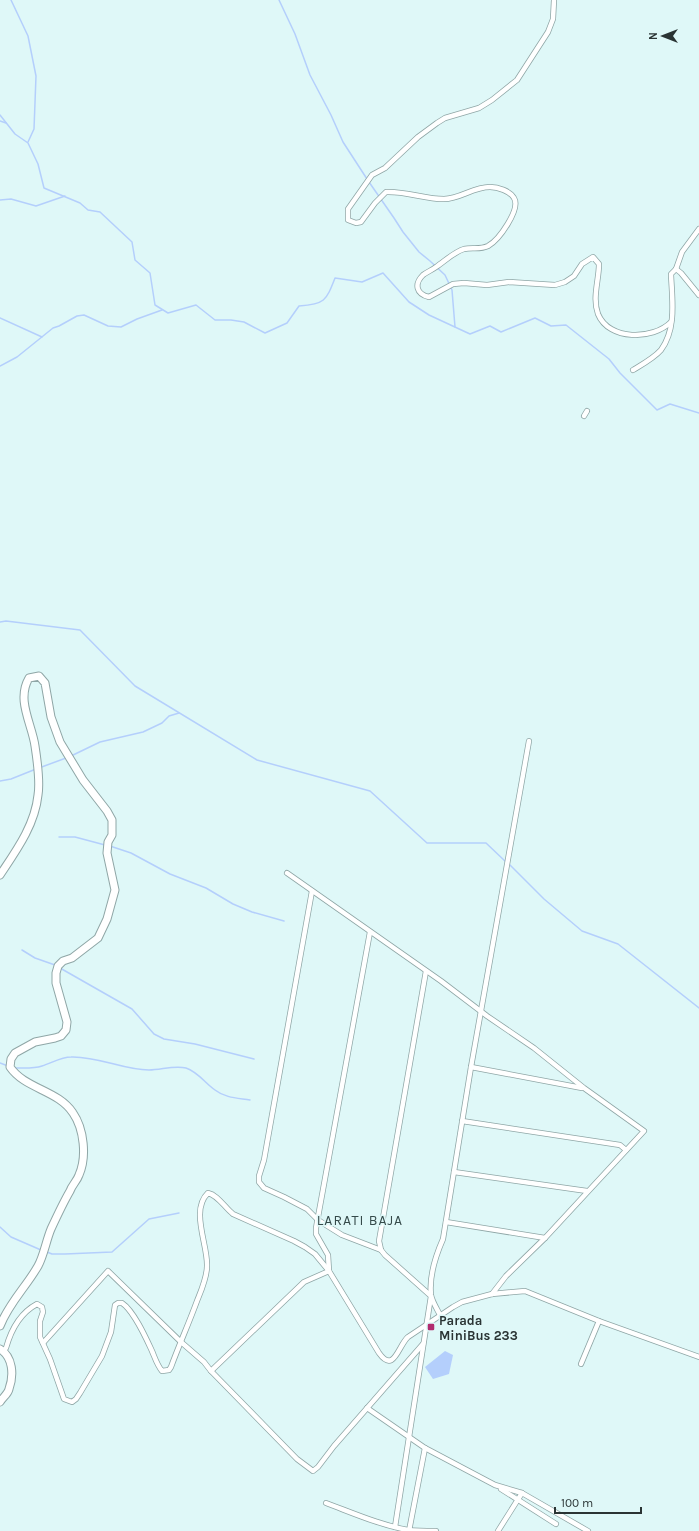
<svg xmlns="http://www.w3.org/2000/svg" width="699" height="1531" font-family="Karla,sans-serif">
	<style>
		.water { fill: #b4cffc }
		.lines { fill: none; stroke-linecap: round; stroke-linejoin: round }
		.stream { stroke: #b4cffc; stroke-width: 1.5 }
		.street-casing { stroke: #8fa6a6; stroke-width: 6 }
		.secondary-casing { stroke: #8fa6a6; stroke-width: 9 }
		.street { stroke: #fff; stroke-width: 4.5 }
		.secondary { stroke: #fff; stroke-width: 7 }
		.poi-dot { fill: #b12b6f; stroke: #dff8f8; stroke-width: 1.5 }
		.labels { text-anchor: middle; stroke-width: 3; stroke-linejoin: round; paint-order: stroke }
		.poi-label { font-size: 13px; font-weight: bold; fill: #2a3434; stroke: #dff8f8; text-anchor: start }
		.neighbourhood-label { font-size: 14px; letter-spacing: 1px; fill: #354a4a; stroke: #dff8f8 }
	</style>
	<rect width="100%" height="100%" fill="#dff8f8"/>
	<path class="water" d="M 445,1351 L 453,1355 L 449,1374 L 433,1379 L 425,1367 Z"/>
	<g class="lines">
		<g class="stream">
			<path d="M 11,0 L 28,36 L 36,76 L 34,129 L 28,142"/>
			<path d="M 279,0 L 295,34 L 310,75 L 331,115 L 343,142 L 367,179"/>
			<path d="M 0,115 L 15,134 L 28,143 L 38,164 L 44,188 L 80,203 L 88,210 L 100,212 L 132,242 L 135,260 L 150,273 L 155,305 L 168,313 L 196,305 L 215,320 L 231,320 L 244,322 L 265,333 L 287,323 L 299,306 C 325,304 326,301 335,278 L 362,282 L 383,273 L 409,302 L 429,315 L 470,334 L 490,326 L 501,332 L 535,318 L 551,326 L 566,325 L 609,359 L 620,373 L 657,410 L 670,404 L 699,413"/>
			<path d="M 0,121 L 6,123"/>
			<path d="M 369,182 L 394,218 L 403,232 L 419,252 L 430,261 L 445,275 L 452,290 L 455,327"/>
			<path d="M 0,200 L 11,199 L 36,206 L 65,196"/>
			<path d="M 0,318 L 42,337"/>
			<path d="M 0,366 L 17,357 L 53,328 L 59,326 L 77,316 L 84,315 L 108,326 L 121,327 L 137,319 L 162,310"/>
			<path d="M 0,622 L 6,621 L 80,630 L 135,686 L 257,760 L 370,791 L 427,843 L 486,843 L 506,862"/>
			<path d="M 71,756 L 100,742 L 143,732 L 162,723 L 169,716 L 179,713"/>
			<path d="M 39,768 L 66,758"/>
			<path d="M 0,781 L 11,779 L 36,769"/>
			<path d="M 59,837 L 75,837 L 105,845"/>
			<path d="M 110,846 L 131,853 L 170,874 L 206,888 L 233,904 L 252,912 L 284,921"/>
			<path d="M 509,864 L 544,899 L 582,931 L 618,944 L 699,1008"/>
			<path d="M 22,950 L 35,958 L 55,965"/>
			<path d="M 60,968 L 132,1009 L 154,1034 L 164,1039 L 195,1044 L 254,1059"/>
			<path d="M 0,1063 L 8,1066"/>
			<path d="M 15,1068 C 24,1068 33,1069 42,1066 C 52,1063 61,1057 71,1057 C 98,1056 123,1070 149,1070 C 161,1070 174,1065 186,1068 C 198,1072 205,1083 215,1090 C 225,1098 238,1098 250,1100"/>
			<path d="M 0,1227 L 11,1237 L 41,1250"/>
			<path d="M 47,1252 L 52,1254 L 65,1254 L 112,1252 L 149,1219 L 179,1213"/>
		</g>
		<g class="street-casing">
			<g id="street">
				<path d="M 554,0 L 553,19 L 548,32 L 517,80 L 492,100 L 479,108 L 445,118 L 437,123 L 418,137 L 385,168 L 372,175 L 348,209 L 348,220 L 356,223 L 361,222 L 375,203 L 386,192 C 406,191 424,199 444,199 C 460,199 473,187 490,187 C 498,187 510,191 514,198 C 521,209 499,240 488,246 C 480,250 472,247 464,249 C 454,252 445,261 436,267 C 432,270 427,272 423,275 C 414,284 416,294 429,297 L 453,284 L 464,283 L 487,285 L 509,282 L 555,285 L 565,282 L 574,276 L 582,264 L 593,257 L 599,264 C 599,280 592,298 598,314 C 609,341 653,340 671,322"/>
				<path d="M 676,269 L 681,273 L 699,295"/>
				<path d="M 633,370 C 643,364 654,358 661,350 C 677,328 672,299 671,274 L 676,269 L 682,252 L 699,229"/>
				<path d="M 584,416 L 587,411"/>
				<path d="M 287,873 L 441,981 L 487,1016 L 534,1048 L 584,1088 L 644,1131 L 545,1238 L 506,1276 L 492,1294"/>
				<path d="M 312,891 L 264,1160 L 259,1176 L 259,1182 L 264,1188 L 284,1197 L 307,1209 L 318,1220 L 342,1235 L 381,1250"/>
				<path d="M 471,1067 L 582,1088"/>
				<path d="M 462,1121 L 620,1145 L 626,1150"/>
				<path d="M 454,1172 L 587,1191"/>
				<path d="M 446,1222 L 545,1238"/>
				<path d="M 440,1315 C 437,1309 432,1301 431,1295 C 429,1277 436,1255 443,1239 L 471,1067 L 529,741"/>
				<path d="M 43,1343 L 108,1271 L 181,1342 L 204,1362 L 211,1371 L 297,1459 L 313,1471 L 318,1467 L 334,1446 L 423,1344"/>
				<path d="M 3,1351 L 6,1348 C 11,1330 20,1313 37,1304 L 42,1307 L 43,1312 L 40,1321 L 40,1337 L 50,1359 L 64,1399 L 72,1402 L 76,1399 L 80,1393 L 102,1356 L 111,1332 L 115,1305 L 118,1303 L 122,1303 C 134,1311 146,1338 152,1351 C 155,1358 157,1365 162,1371 L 169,1370 L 171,1367 C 179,1345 189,1323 197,1301 C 201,1291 207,1278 207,1266 C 208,1245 190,1210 208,1193 C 218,1195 225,1208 233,1214 L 294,1241 L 305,1247 L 315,1254 L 329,1271 L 379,1353 C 394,1374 398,1346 408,1337 L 453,1307 L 462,1302 L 492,1294 L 525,1291 L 599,1321 L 699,1357"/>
				<path d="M 581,1364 L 599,1321"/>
				<path d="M 211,1371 L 304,1282 L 329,1271 L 328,1255 L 316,1234 L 316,1228 L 370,932"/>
				<path d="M 367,1408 L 425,1448 L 495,1485 L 522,1493 L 588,1531"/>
				<path d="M 501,1489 L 556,1524"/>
				<path d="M 326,1503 C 353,1513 380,1525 408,1530 C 417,1531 427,1531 436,1531"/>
				<path d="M 395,1527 L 431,1296 L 385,1255 L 381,1250 L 379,1241 L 426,971"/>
				<path d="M 409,1531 L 425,1448"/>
				<path d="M 498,1531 L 522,1493"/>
			</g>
		</g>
		<g class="secondary-casing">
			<g id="secondary">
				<path d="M 0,875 C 16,851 35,825 38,795 C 40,783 37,759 35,746 C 32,724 16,700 29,678 L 39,676 L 45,683 L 51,717 L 60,742 L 83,780 L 107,811 L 112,820 L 112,835 L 108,842 L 107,853 L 115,890 L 107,919 L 98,938 L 72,958 L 63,961 L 58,966 L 56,973 L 56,983 L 67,1022 L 66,1030 L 61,1036 L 55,1038 L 35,1042 L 15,1053 L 11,1059 L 10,1067 C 25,1089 58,1090 73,1113 C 84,1129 87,1157 79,1175 C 77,1181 72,1185 70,1191 C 63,1203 57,1216 51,1229 C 46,1241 44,1255 38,1266 C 26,1287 9,1303 0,1326"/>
				<path d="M 0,1349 C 13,1357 14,1375 9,1389 C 8,1394 3,1397 0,1402"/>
			</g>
		</g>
		<use href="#street" class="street"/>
		<use href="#secondary" class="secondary"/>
	</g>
	<rect class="poi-dot" x="427" y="1323" width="8" height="8" rx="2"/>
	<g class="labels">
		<g class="poi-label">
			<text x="439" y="1325">Parada<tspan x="439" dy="15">MiniBus 233</tspan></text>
		</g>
		<g class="neighbourhood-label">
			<text x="360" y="1225">LARATI BAJA</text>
		</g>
	</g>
	<g transform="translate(663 36) rotate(270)" stroke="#dff8f8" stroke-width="3" paint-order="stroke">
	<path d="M0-3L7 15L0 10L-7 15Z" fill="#2a3434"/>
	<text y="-6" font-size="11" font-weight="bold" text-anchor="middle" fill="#2a3434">N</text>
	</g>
	<path d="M555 1507v6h86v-6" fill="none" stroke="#2a3434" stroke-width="2"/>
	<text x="561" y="1507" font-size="12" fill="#2a3434" stroke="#dff8f8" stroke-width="3" paint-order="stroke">100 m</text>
</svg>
